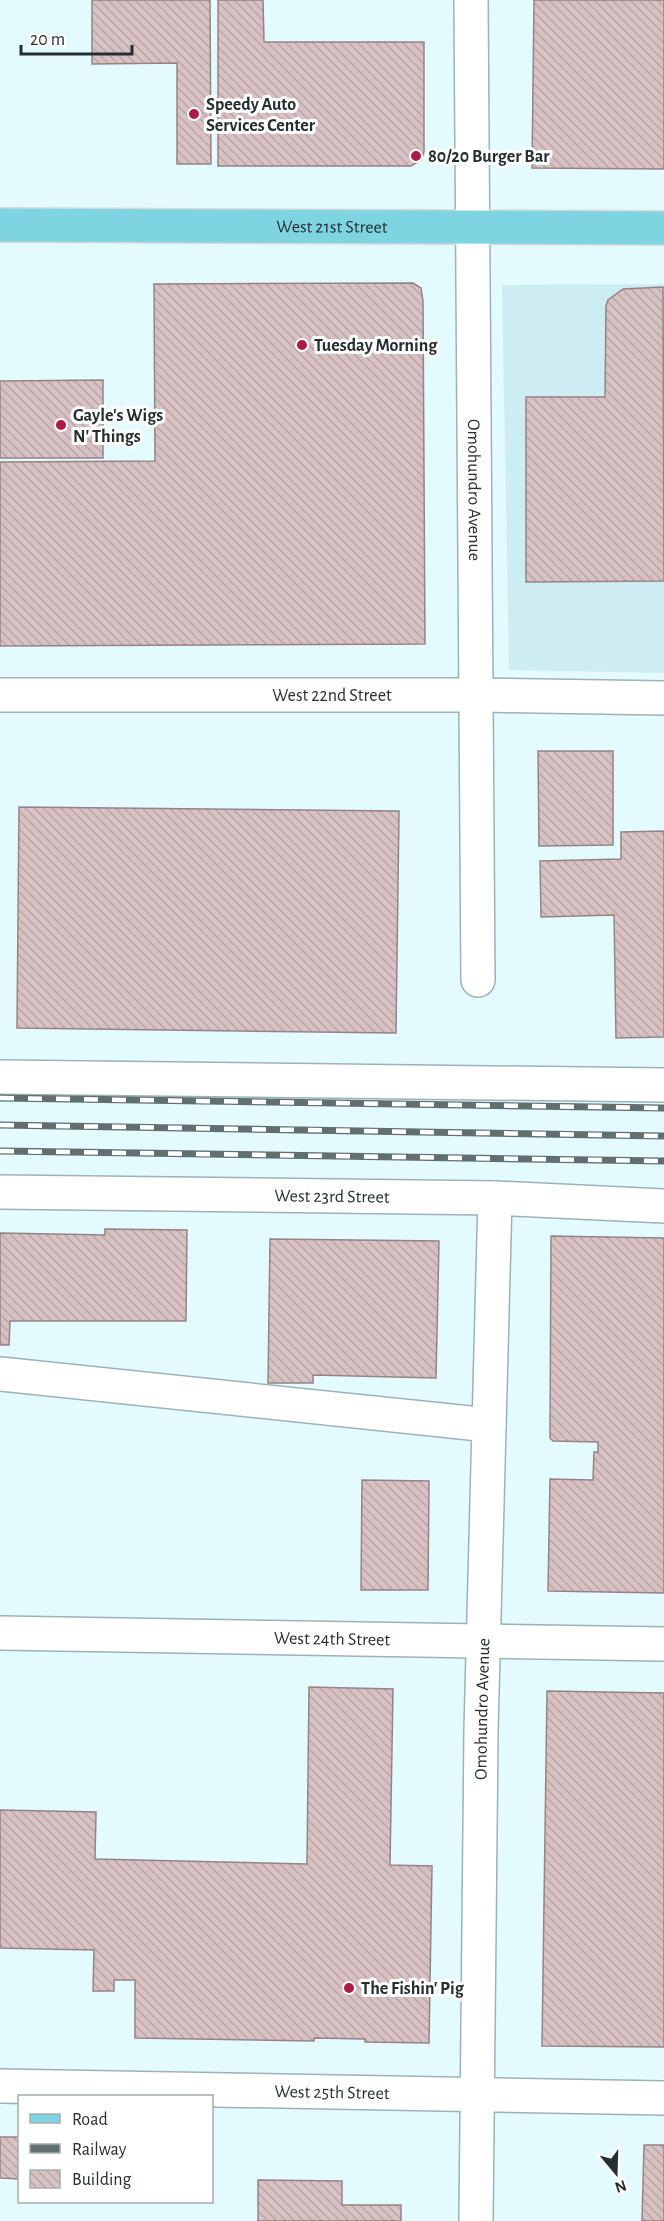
<svg xmlns="http://www.w3.org/2000/svg" width="664" height="2221" font-family="'Alegreya Sans',sans-serif">
	<style>
		.built { fill: #ceedf3 }
		.building { fill: url(#building-back-hatch); stroke: #978385; stroke-width: 1.5 }
		.lines { fill: none; stroke-linecap: round; stroke-linejoin: round }
		.minor-casing { stroke: #9db2b7; stroke-width: 36 }
		.major-casing { stroke: #d8dada; stroke-width: 36 }
		.minor { stroke: #fff; stroke-width: 33 }
		.major { stroke: #7fd4e1; stroke-width: 33 }
		.rail-casing { stroke: #616f71; stroke-width: 7 }
		.rail { stroke: #fff; stroke-width: 4.5; stroke-dasharray: 14; stroke-linecap: butt }
		.poi-dot { fill: #ae1a47; stroke: #fff; stroke-width: 2 }
		.labels { text-anchor: middle; stroke-width: 6; stroke-linejoin: round; paint-order: stroke }
		.poi-label { font-size: 18px; font-weight: bold; fill: #262f30; stroke: #fff; text-anchor: start }
		.street-label { font-size: 18px; fill: #262f30; stroke: #fff }
	</style>
	<defs>
		<pattern id="building-back-hatch" width="6" height="6" patternUnits="userSpaceOnUse" patternTransform="scale(1.5)"><rect width="6" height="6" fill="#d7c1c3"/><path d="M-1 5l2 2M0 0l6 6M5-1l2 2" fill="none" stroke="#b8a6a8"/></pattern>
	</defs>
	<rect width="100%" height="100%" fill="#e3fafe"/>
	<path class="built" d="M 664,284 L 664,673 L 509,670 L 502,285 Z"/>
	<g class="building">
		<path d="M 92,0 L 210,0 L 211,164 L 177,164 L 177,63 L 92,64 Z"/>
		<path d="M 218,0 L 263,0 L 264,42 L 424,42 L 424,152 L 421,160 L 411,166 L 218,166 Z"/>
		<path d="M 534,0 L 664,0 L 664,169 L 532,168 Z"/>
		<path d="M 413,283 L 421,288 L 423,301 L 425,644 L 0,646 L 0,462 L 155,461 L 154,284 Z"/>
		<path d="M 663,287 L 664,581 L 526,582 L 526,397 L 605,397 L 606,306 L 608,300 L 623,289 Z"/>
		<path d="M 103,380 L 103,458 L 0,458 L 0,381 Z"/>
		<path d="M 538,751 L 613,751 L 613,845 L 539,846 Z"/>
		<path d="M 19,807 L 399,811 L 396,1033 L 17,1028 Z"/>
		<path d="M 664,831 L 664,1037 L 616,1038 L 614,915 L 541,917 L 540,861 L 621,859 L 621,832 Z"/>
		<path d="M 105,1229 L 187,1230 L 186,1321 L 10,1321 L 9,1345 L 0,1345 L 0,1233 L 105,1235 Z"/>
		<path d="M 551,1236 L 664,1238 L 664,1593 L 548,1591 L 550,1479 L 593,1480 L 594,1452 L 598,1452 L 598,1442 L 553,1441 L 550,1438 Z"/>
		<path d="M 270,1239 L 439,1241 L 436,1378 L 313,1375 L 313,1383 L 268,1383 Z"/>
		<path d="M 362,1480 L 429,1481 L 428,1590 L 361,1590 Z"/>
		<path d="M 309,1687 L 393,1689 L 390,1865 L 432,1866 L 429,2043 L 365,2042 L 365,2039 L 314,2038 L 314,2041 L 135,2038 L 135,1980 L 114,1980 L 114,1991 L 93,1991 L 94,1950 L 0,1948 L 0,1810 L 96,1812 L 95,1859 L 307,1864 Z"/>
		<path d="M 547,1691 L 664,1693 L 664,2047 L 542,2046 Z"/>
		<path d="M 0,2137 L 20,2137 L 20,2179 L 0,2178 Z"/>
		<path d="M 644,2145 L 664,2145 L 664,2221 L 642,2221 Z"/>
		<path d="M 258,2180 L 342,2181 L 342,2205 L 401,2205 L 401,2221 L 258,2221 Z"/>
	</g>
	<g class="lines">
		<g class="minor-casing">
			<g id="minor">
				<path id="s1" d="M 471,0 L 478,980"/>
				<path id="s2" d="M 0,695 L 476,695 L 664,698"/>
				<path d="M 0,1077 L 664,1085"/>
				<path id="s3" d="M 0,1192 L 495,1198 L 664,1206"/>
				<path d="M 0,1374 L 489,1425"/>
				<path id="s4" d="M 0,1633 L 664,1644"/>
				<path id="s5" d="M 0,2086 L 664,2098"/>
				<path id="s6" d="M 476,2221 L 481,1731 L 495,1198"/>
			</g>
		</g>
		<g class="major-casing">
			<g id="major">
				<path id="s7" d="M 0,225 L 664,228"/>
			</g>
		</g>
		<use href="#minor" class="minor"/>
		<use href="#major" class="major"/>
		<g class="rail-casing">
			<g id="rail">
				<path d="M 0,1098 L 664,1108"/>
				<path d="M 0,1125 L 664,1136"/>
				<path d="M 0,1151 L 664,1161"/>
			</g>
		</g>
		<use href="#rail" class="rail"/>
	</g>
	<g class="poi-dot">
		<circle cx="194" cy="114" r="6"/>
		<circle cx="416" cy="156" r="6"/>
		<circle cx="302" cy="345" r="6"/>
		<circle cx="61" cy="425" r="6"/>
		<circle cx="349" cy="1988" r="6"/>
	</g>
	<g class="labels">
		<g class="poi-label">
			<text x="206" y="110">Speedy Auto<tspan x="206" dy="21">Services Center</tspan></text>
			<text x="428" y="162">80/20 Burger Bar</text>
			<text x="314" y="351">Tuesday Morning</text>
			<text x="73" y="421">Gayle's Wigs<tspan x="73" dy="21">N' Things</tspan></text>
			<text x="361" y="1994">The Fishin' Pig</text>
		</g>
		<g class="street-label">
			<text dy="6" stroke="none"><textPath href="#s7" startOffset="332">West 21st Street</textPath></text>
			<text dy="6" stroke="none"><textPath href="#s1" startOffset="490">Omohundro Avenue</textPath></text>
			<text dy="6" stroke="none"><textPath href="#s2" startOffset="332">West 22nd Street</textPath></text>
			<text dy="6" stroke="none"><textPath href="#s3" startOffset="332">West 23rd Street</textPath></text>
			<text dy="6" stroke="none"><textPath href="#s4" startOffset="332">West 24th Street</textPath></text>
			<text dy="6" stroke="none"><textPath href="#s6" startOffset="512">Omohundro Avenue</textPath></text>
			<text dy="6" stroke="none"><textPath href="#s5" startOffset="332">West 25th Street</textPath></text>
		</g>
	</g>
	<rect x="18" y="2095" width="195" height="108" fill="#ffffff" stroke="#a8acac" stroke-width="1.5"/>
	<rect x="30" y="2114" width="30" height="9" fill="#7fd4e1" stroke="#a8acac" stroke-width="1.5"/>
	<text x="72" y="2125" font-size="18" fill="#262f30">Road</text>
	<rect x="30" y="2144" width="30" height="9" fill="#616f71" stroke="#a8acac" stroke-width="1.5"/>
	<text x="72" y="2155" font-size="18" fill="#262f30">Railway</text>
	<rect x="30" y="2170" width="30" height="18" fill="url(#building-back-hatch)" stroke="#a8acac" stroke-width="1.5"/>
	<text x="72" y="2185" font-size="18" fill="#262f30">Building</text>
	<g transform="translate(616 2173) rotate(161)" stroke="#ffffff" stroke-width="4.5" paint-order="stroke">
	<path d="M0-4.5L10 22L0 15L-10 22Z" fill="#262f30"/>
	<text y="-9" font-size="16" font-weight="bold" text-anchor="middle" fill="#262f30">N</text>
	</g>
	<path d="M21 45v9h111v-9" fill="none" stroke="#262f30" stroke-width="3"/>
	<text x="30" y="45" font-size="18" fill="#262f30" stroke="#ffffff" stroke-width="4.5" paint-order="stroke">20 m</text>
</svg>
